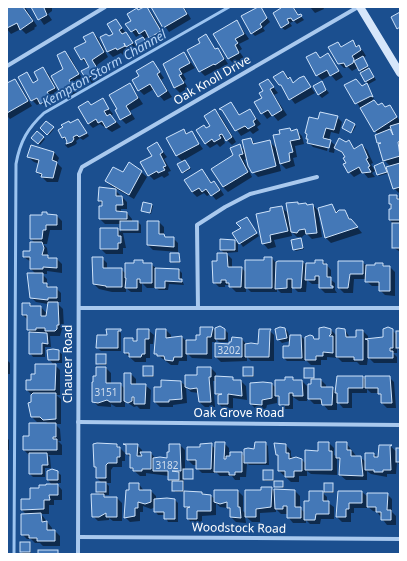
<svg xmlns="http://www.w3.org/2000/svg" width="407" height="561" font-family="'Noto Sans',sans-serif">
	<style>
		.shadow { fill: #0007; fill-rule: evenodd }
		.lines { fill: none; stroke-linecap: round; stroke-linejoin: round }
		.stream { stroke: #9cc4f0; stroke-width: 3 }
		.building { fill: #4478b7; stroke: #cfe3fa }
		.street { stroke: #a9c9ee; stroke-width: 4 }
		.secondary { stroke: #d6e6fa; stroke-width: 8 }
		.labels { text-anchor: middle; stroke-width: 3.5; stroke-linejoin: round; paint-order: stroke }
		.number-label { font-size: 10px; fill: #d0dded }
		.street-label { font-size: 12px; fill: #fff; stroke: #1b4f8f }
		.water-label { font-size: 13px; font-style: italic; fill: #b5d3f5; stroke: #1b4f8f }
	</style>
	<rect width="100%" height="100%" fill="#1b4f8f"/>
	<g class="shadow">
		<path d="M 7,7 L 25,7 L 37,26 L 34,28 L 35,29 L 26,34 L 21,29 L 11,34 L 7,29 Z"/>
		<path d="M 32,7 L 52,7 L 52,11 L 48,14 L 52,20 L 44,25 Z"/>
		<path d="M 145,7 L 151,12 L 166,36 L 155,42 L 149,36 L 144,39 L 148,46 L 142,50 L 136,42 L 144,38 L 141,34 L 136,37 L 127,24 L 132,21 Z"/>
		<path d="M 152,7 L 184,7 L 191,19 L 169,32 Z"/>
		<path d="M 260,7 L 270,22 L 263,28 L 265,31 L 255,36 L 252,33 Z"/>
		<path d="M 281,7 L 294,7 L 299,16 L 300,15 L 304,20 L 297,24 L 294,21 L 290,23 L 292,26 L 285,30 L 281,27 Z"/>
		<path d="M 310,7 L 323,7 L 324,9 L 315,13 Z"/>
		<path d="M 116,20 L 137,48 L 132,51 L 129,48 L 129,52 L 123,55 L 121,53 L 113,57 L 108,52 L 101,38 L 109,38 L 114,35 Z"/>
		<path d="M 237,21 L 249,39 L 239,44 L 242,49 L 239,51 L 244,58 L 234,64 L 229,59 L 215,34 Z"/>
		<path d="M 93,33 L 98,38 L 108,57 L 97,65 L 101,74 L 98,76 L 99,79 L 92,83 L 87,78 L 90,67 L 82,59 L 87,42 Z"/>
		<path d="M 206,35 L 216,50 L 222,54 L 228,64 L 205,76 L 200,71 L 201,43 Z"/>
		<path d="M 353,42 L 363,51 L 366,56 L 362,58 L 376,80 L 367,85 L 374,99 L 372,100 L 379,106 L 382,104 L 386,108 L 389,106 L 400,121 L 399,193 L 394,188 L 389,173 L 379,176 L 378,174 L 383,164 L 386,168 L 391,167 L 384,160 L 378,142 L 378,135 L 346,86 L 363,87 L 368,84 L 359,67 L 352,71 L 348,67 L 344,68 L 339,63 L 337,43 L 342,47 ZM 392,128 L 394,135 L 389,130 Z"/>
		<path d="M 65,52 L 70,57 L 83,80 L 74,85 L 77,92 L 67,98 L 62,93 Z"/>
		<path d="M 184,53 L 195,68 L 183,74 L 186,79 L 184,81 L 188,88 L 180,93 L 175,88 L 164,64 Z"/>
		<path d="M 315,53 L 321,58 L 328,54 L 343,77 L 336,81 L 331,75 L 322,80 L 317,75 Z"/>
		<path d="M 153,62 L 164,78 L 161,80 L 172,97 L 164,101 L 154,89 L 144,95 L 139,90 L 140,76 Z"/>
		<path d="M 42,68 L 48,73 L 59,94 L 52,98 L 55,103 L 46,108 L 41,103 L 37,105 L 32,100 L 26,73 L 34,83 L 40,80 Z"/>
		<path d="M 283,72 L 294,83 L 304,77 L 315,93 L 295,104 L 275,77 Z"/>
		<path d="M 15,80 L 20,86 L 32,106 L 10,119 L 7,116 L 7,84 Z"/>
		<path d="M 268,80 L 278,93 L 274,95 L 287,115 L 278,121 L 273,115 L 267,119 L 255,103 L 263,98 Z"/>
		<path d="M 321,83 L 329,93 L 322,98 L 318,94 Z"/>
		<path d="M 130,84 L 143,104 L 130,111 L 135,119 L 126,124 L 121,119 L 118,110 Z"/>
		<path d="M 102,100 L 113,114 L 111,116 L 121,127 L 112,132 L 100,124 L 93,128 L 88,123 L 91,106 Z"/>
		<path d="M 230,104 L 240,115 L 250,110 L 261,124 L 257,127 L 259,130 L 253,134 L 250,131 L 241,136 L 222,108 Z"/>
		<path d="M 215,110 L 220,115 L 236,142 L 232,145 L 226,139 L 224,140 L 225,143 L 220,147 L 217,144 L 210,148 L 205,143 L 207,129 L 211,126 Z"/>
		<path d="M 337,117 L 342,122 L 339,134 L 331,132 L 329,140 L 336,146 L 349,142 L 355,149 L 362,145 L 367,150 L 373,163 L 371,164 L 375,171 L 372,173 L 375,177 L 368,178 L 363,172 L 354,177 L 349,172 L 345,155 L 335,148 L 334,153 L 329,152 L 331,142 L 329,142 L 327,151 L 313,147 L 308,142 L 308,135 L 306,133 L 319,120 Z"/>
		<path d="M 78,120 L 89,136 L 83,140 L 80,138 L 76,141 L 77,143 L 75,145 L 68,148 L 65,145 L 69,142 L 63,138 L 64,128 Z"/>
		<path d="M 47,123 L 54,129 L 49,135 L 42,128 Z"/>
		<path d="M 354,125 L 356,126 L 352,133 L 343,128 Z"/>
		<path d="M 290,129 L 293,132 L 297,131 L 302,136 L 304,144 L 295,146 L 297,157 L 293,158 L 295,166 L 286,169 L 279,162 L 281,171 L 258,177 L 253,172 L 248,158 L 244,160 L 252,177 L 228,192 L 223,187 L 212,169 L 234,155 L 239,145 L 247,153 L 251,139 L 256,145 L 270,142 L 277,149 L 281,134 Z"/>
		<path d="M 184,130 L 188,134 L 191,132 L 203,149 L 184,160 L 191,169 L 184,173 L 183,162 L 177,156 L 167,139 Z"/>
		<path d="M 37,132 L 45,139 L 40,145 L 32,138 Z"/>
		<path d="M 157,144 L 167,157 L 164,159 L 171,171 L 168,172 L 169,175 L 164,178 L 162,176 L 154,180 L 149,175 Z"/>
		<path d="M 54,152 L 59,158 L 57,163 L 62,168 L 58,182 L 47,182 L 37,172 L 40,164 L 34,162 L 28,157 Z"/>
		<path d="M 130,163 L 147,177 L 134,199 L 111,186 L 106,181 L 124,173 Z"/>
		<path d="M 202,170 L 212,183 L 214,182 L 219,187 L 224,195 L 216,200 L 211,194 L 207,196 L 204,193 L 197,197 L 192,192 Z"/>
		<path d="M 115,190 L 127,202 L 127,209 L 121,209 L 121,213 L 127,213 L 132,219 L 132,222 L 138,222 L 141,225 L 141,233 L 123,233 L 126,248 L 123,248 L 123,254 L 106,254 L 101,249 L 118,229 L 121,232 L 121,224 L 105,224 L 100,219 L 100,207 L 103,207 L 103,205 L 99,201 Z"/>
		<path d="M 396,196 L 400,199 L 400,252 L 393,247 L 393,224 L 390,220 L 392,210 L 390,204 Z"/>
		<path d="M 297,203 L 299,205 L 313,205 L 318,211 L 322,237 L 312,239 L 307,234 L 304,235 L 302,237 L 297,237 L 291,231 L 292,236 L 274,240 L 276,247 L 268,249 L 263,243 L 272,212 L 281,207 L 288,213 Z"/>
		<path d="M 152,205 L 153,206 L 151,214 L 142,210 Z"/>
		<path d="M 331,205 L 338,213 L 344,211 L 362,233 L 331,243 L 326,238 L 319,209 Z"/>
		<path d="M 46,213 L 49,215 L 57,216 L 62,221 L 62,230 L 50,230 L 47,244 L 43,244 L 47,248 L 48,256 L 51,259 L 57,259 L 62,264 L 62,273 L 47,271 L 47,274 L 42,274 L 47,279 L 47,284 L 51,288 L 56,288 L 61,293 L 61,302 L 56,302 L 63,309 L 64,329 L 62,329 L 60,336 L 50,336 L 51,347 L 45,347 L 45,357 L 33,357 L 30,353 L 32,333 L 28,329 L 28,320 L 23,315 L 30,304 L 33,307 L 41,307 L 47,314 L 48,304 L 36,302 L 31,297 L 36,274 L 31,269 L 31,262 L 24,257 L 24,252 L 31,252 L 35,243 L 31,239 Z"/>
		<path d="M 247,219 L 259,236 L 243,247 L 234,234 L 241,229 Z"/>
		<path d="M 159,222 L 164,227 L 164,235 L 166,238 L 173,238 L 178,243 L 178,252 L 153,250 L 148,245 Z"/>
		<path d="M 301,239 L 304,249 L 296,251 L 294,249 Z"/>
		<path d="M 235,241 L 238,244 L 238,252 L 226,253 L 232,259 L 232,268 L 242,268 L 246,273 L 272,258 L 276,263 L 303,262 L 307,266 L 323,261 L 331,270 L 331,280 L 335,283 L 335,290 L 337,293 L 325,293 L 320,288 L 320,284 L 312,284 L 307,280 L 306,292 L 298,292 L 292,286 L 292,293 L 281,293 L 277,289 L 277,292 L 251,292 L 246,287 L 246,292 L 236,292 L 229,285 L 225,285 L 225,287 L 219,287 L 214,282 L 218,262 L 225,254 L 221,250 Z"/>
		<path d="M 171,254 L 180,255 L 180,263 L 171,262 Z"/>
		<path d="M 102,258 L 107,263 L 107,269 L 121,269 L 126,274 L 135,264 L 142,261 L 145,264 L 151,264 L 157,269 L 179,270 L 182,273 L 182,280 L 184,285 L 169,284 L 168,290 L 159,290 L 156,288 L 147,288 L 142,283 L 142,292 L 131,292 L 126,288 L 126,292 L 112,292 L 99,289 L 94,284 Z"/>
		<path d="M 339,262 L 362,262 L 367,266 L 376,266 L 376,264 L 383,264 L 386,267 L 390,267 L 395,272 L 395,296 L 385,295 L 380,290 L 380,286 L 372,286 L 366,281 L 367,279 L 354,279 L 353,293 L 344,293 L 339,288 Z"/>
		<path d="M 212,328 L 216,332 L 225,330 L 228,333 L 228,342 L 219,342 L 216,339 L 216,342 L 212,342 L 212,359 L 192,358 L 187,353 L 187,361 L 179,361 L 178,365 L 171,365 L 155,353 L 166,330 L 171,335 L 171,338 L 182,337 L 186,341 L 197,341 Z"/>
		<path d="M 285,329 L 288,332 L 290,341 L 282,343 L 278,339 Z"/>
		<path d="M 107,330 L 118,330 L 121,333 L 121,351 L 101,351 L 98,348 L 107,336 Z"/>
		<path d="M 148,330 L 154,335 L 153,344 L 150,344 L 150,358 L 146,358 L 146,362 L 135,362 L 125,353 L 133,339 L 136,342 Z"/>
		<path d="M 269,330 L 274,335 L 274,361 L 251,361 L 247,357 L 247,361 L 221,362 L 216,357 L 230,345 L 242,339 L 247,345 L 259,345 Z"/>
		<path d="M 331,330 L 337,336 L 345,330 L 350,338 L 357,338 L 363,331 L 368,336 L 368,340 L 384,338 L 392,330 L 397,335 L 400,332 L 400,351 L 397,348 L 397,353 L 393,353 L 397,357 L 397,363 L 374,363 L 368,357 L 367,365 L 360,365 L 357,362 L 342,362 L 338,358 L 327,357 L 327,360 L 321,360 L 321,365 L 311,365 L 305,359 L 305,361 L 287,361 L 284,358 L 290,347 L 301,336 L 304,339 L 305,350 L 306,350 L 313,337 L 316,340 L 320,340 Z"/>
		<path d="M 58,351 L 62,354 L 62,363 L 53,363 L 60,370 L 60,395 L 56,395 L 61,399 L 61,424 L 55,424 L 60,429 L 61,441 L 58,441 L 62,445 L 62,455 L 48,455 L 50,457 L 51,468 L 45,468 L 45,477 L 33,477 L 30,474 L 30,456 L 24,450 L 24,437 L 30,437 L 49,424 L 46,422 L 37,422 L 32,417 L 32,395 L 27,390 L 36,375 L 54,365 L 49,359 Z"/>
		<path d="M 106,355 L 107,365 L 99,365 L 97,363 Z"/>
		<path d="M 7,360 L 10,363 L 10,374 L 7,374 Z"/>
		<path d="M 152,367 L 154,377 L 145,377 L 144,375 Z"/>
		<path d="M 97,368 L 106,368 L 111,373 L 111,384 L 120,384 L 125,389 L 131,374 L 136,379 L 136,385 L 145,385 L 151,390 L 150,409 L 140,409 L 137,406 L 134,407 L 125,401 L 125,407 L 116,407 L 111,404 L 111,407 L 98,406 L 93,401 Z"/>
		<path d="M 211,368 L 216,373 L 216,377 L 232,378 L 235,381 L 241,381 L 246,386 L 247,400 L 233,398 L 233,409 L 224,409 L 219,404 L 219,397 L 216,394 L 216,381 L 213,381 L 215,407 L 205,407 L 199,402 L 199,393 L 191,392 L 186,387 L 187,403 L 173,405 L 173,407 L 160,407 L 155,402 L 162,388 L 181,382 L 186,386 Z"/>
		<path d="M 253,368 L 254,377 L 246,377 L 244,376 Z"/>
		<path d="M 313,369 L 314,380 L 321,380 L 326,385 L 326,388 L 332,388 L 337,393 L 362,377 L 366,380 L 389,377 L 394,382 L 396,408 L 387,408 L 382,403 L 382,397 L 379,393 L 371,393 L 367,389 L 367,393 L 352,393 L 352,408 L 343,408 L 337,401 L 337,410 L 328,410 L 323,404 L 314,404 L 309,399 L 309,385 L 312,385 L 312,379 L 305,377 Z"/>
		<path d="M 293,378 L 296,381 L 302,381 L 307,386 L 307,401 L 299,401 L 293,397 L 293,409 L 285,409 L 280,404 L 280,399 L 277,396 L 277,403 L 267,405 L 266,409 L 256,409 L 251,404 L 272,384 L 276,388 Z"/>
		<path d="M 7,438 L 9,440 L 9,450 L 7,450 Z"/>
		<path d="M 224,443 L 229,448 L 229,457 L 241,453 L 245,457 L 265,443 L 268,446 L 269,465 L 249,465 L 247,463 L 246,477 L 240,477 L 240,480 L 235,480 L 232,476 L 220,476 L 216,472 L 216,473 L 202,473 L 197,468 L 197,465 L 193,465 L 188,460 L 201,448 L 211,444 L 215,449 Z"/>
		<path d="M 329,443 L 334,448 L 334,455 L 337,457 L 346,443 L 357,457 L 360,457 L 366,462 L 374,454 L 379,458 L 390,446 L 397,452 L 397,448 L 400,447 L 400,465 L 397,462 L 396,474 L 387,474 L 387,477 L 371,474 L 367,471 L 367,480 L 346,480 L 340,475 L 341,462 L 337,458 L 337,475 L 311,474 L 307,471 L 307,476 L 299,476 L 299,482 L 291,482 L 279,471 L 279,456 L 277,454 L 286,445 L 291,451 L 291,456 L 294,459 L 302,460 L 306,464 Z"/>
		<path d="M 94,445 L 117,445 L 125,453 L 125,461 L 122,461 L 122,467 L 113,467 L 111,470 L 111,483 L 106,483 L 109,486 L 109,495 L 103,495 L 107,498 L 117,498 L 122,503 L 122,521 L 113,521 L 109,518 L 109,520 L 98,521 L 93,516 L 101,495 L 97,491 L 102,483 L 97,478 L 97,469 L 95,467 Z"/>
		<path d="M 137,445 L 142,450 L 142,453 L 151,453 L 156,459 L 168,460 L 180,445 L 185,450 L 185,470 L 193,471 L 193,479 L 184,479 L 184,492 L 202,493 L 205,495 L 211,496 L 215,499 L 215,491 L 238,491 L 243,496 L 243,511 L 246,514 L 262,491 L 271,488 L 275,492 L 275,490 L 295,491 L 300,496 L 300,508 L 305,513 L 310,502 L 322,492 L 327,497 L 327,502 L 334,507 L 334,519 L 321,519 L 320,524 L 310,524 L 306,520 L 306,523 L 293,523 L 288,517 L 288,514 L 281,514 L 276,509 L 276,512 L 260,513 L 260,522 L 252,522 L 245,516 L 246,523 L 236,522 L 231,517 L 231,511 L 228,508 L 220,507 L 216,503 L 216,515 L 202,516 L 202,524 L 193,524 L 188,519 L 188,510 L 185,507 L 185,492 L 175,492 L 173,484 L 169,479 L 169,476 L 146,473 L 146,476 L 140,476 L 131,468 L 131,458 L 127,454 Z"/>
		<path d="M 273,471 L 274,481 L 265,481 L 264,480 Z"/>
		<path d="M 57,472 L 61,475 L 61,483 L 56,483 L 62,490 L 62,500 L 54,500 L 54,505 L 49,505 L 49,514 L 41,514 L 52,528 L 52,531 L 55,531 L 60,536 L 60,546 L 43,546 L 40,543 L 35,543 L 31,539 L 27,539 L 22,534 L 27,515 L 22,510 L 40,489 L 52,485 L 48,480 Z"/>
		<path d="M 283,482 L 284,488 L 275,486 Z"/>
		<path d="M 139,484 L 144,491 L 151,491 L 156,496 L 156,500 L 175,500 L 178,503 L 178,522 L 168,522 L 165,515 L 158,515 L 155,511 L 155,507 L 151,509 L 143,506 L 143,512 L 140,512 L 140,521 L 130,522 L 125,517 L 130,491 Z"/>
		<path d="M 324,484 L 333,484 L 334,493 L 324,493 Z"/>
		<path d="M 339,492 L 362,492 L 368,497 L 387,494 L 392,499 L 392,512 L 396,516 L 396,525 L 387,525 L 377,512 L 373,511 L 367,506 L 367,508 L 354,508 L 354,513 L 351,513 L 351,522 L 342,522 L 337,517 Z"/>
		<path d="M 29,543 L 31,553 L 23,553 L 21,552 Z"/>
	</g>
	<g class="lines">
		<path class="stream" d="M 14,554 L 16,164 C 20,141 28,128 44,113 L 229,7"/>
	</g>
	<g class="building">
		<path d="M 7,7 L 23,7 L 33,21 L 20,30 L 17,23 L 7,28 Z"/>
		<path d="M 31,7 L 46,7 L 44,8 L 47,15 L 38,20 Z"/>
		<path d="M 144,7 L 147,7 L 161,31 L 149,38 L 145,30 L 139,34 L 136,29 L 131,32 L 125,24 L 131,21 L 127,14 L 137,8 L 138,10 Z"/>
		<path d="M 151,7 L 183,7 L 187,14 L 163,28 Z"/>
		<path d="M 258,7 L 261,7 L 267,18 L 260,24 L 262,27 L 251,34 L 241,16 Z"/>
		<path d="M 280,7 L 293,7 L 298,15 L 301,14 L 302,16 L 293,21 L 291,18 L 287,19 L 289,23 L 281,28 L 273,13 L 281,8 Z"/>
		<path d="M 400,12 L 400,27 L 397,29 L 391,17 Z"/>
		<path d="M 116,19 L 122,28 L 119,30 L 122,34 L 126,32 L 133,43 L 126,47 L 124,43 L 125,46 L 117,50 L 116,48 L 107,52 L 100,37 L 106,34 L 109,36 L 113,34 L 107,24 Z"/>
		<path d="M 237,20 L 244,34 L 235,39 L 238,43 L 235,45 L 239,53 L 228,59 L 213,34 Z"/>
		<path d="M 93,32 L 104,52 L 92,60 L 97,68 L 93,70 L 95,74 L 86,79 L 81,71 L 89,67 L 84,58 L 81,60 L 74,48 L 86,42 L 83,37 Z"/>
		<path d="M 206,34 L 215,49 L 218,48 L 224,59 L 215,65 L 214,64 L 199,72 L 187,50 L 200,43 L 198,39 Z"/>
		<path d="M 143,37 L 148,45 L 139,50 L 135,41 Z"/>
		<path d="M 353,40 L 356,47 L 359,45 L 361,50 L 352,56 L 354,59 L 353,63 L 346,67 L 344,63 L 338,64 L 328,47 L 338,42 L 341,47 Z"/>
		<path d="M 65,51 L 79,74 L 69,80 L 73,87 L 61,94 L 51,76 L 63,69 L 57,55 Z"/>
		<path d="M 184,52 L 190,63 L 179,69 L 182,74 L 179,75 L 184,83 L 174,88 L 163,64 Z"/>
		<path d="M 316,52 L 320,58 L 328,53 L 339,71 L 330,76 L 327,70 L 316,76 L 306,57 Z"/>
		<path d="M 363,56 L 368,66 L 359,71 L 354,61 Z"/>
		<path d="M 153,61 L 160,72 L 157,74 L 167,91 L 158,97 L 150,84 L 138,91 L 132,80 L 139,76 L 136,71 Z"/>
		<path d="M 43,67 L 55,88 L 47,92 L 51,98 L 40,104 L 37,98 L 31,101 L 18,77 L 27,72 L 33,83 L 38,80 L 34,72 Z"/>
		<path d="M 369,68 L 374,77 L 365,82 L 360,73 Z"/>
		<path d="M 283,71 L 288,79 L 290,77 L 293,83 L 299,78 L 304,76 L 311,87 L 289,100 L 281,85 L 279,85 L 273,77 Z"/>
		<path d="M 15,79 L 28,101 L 7,113 L 7,83 Z"/>
		<path d="M 268,79 L 274,87 L 270,89 L 282,110 L 272,116 L 268,110 L 261,114 L 254,102 L 262,98 L 259,93 L 263,91 L 259,84 Z"/>
		<path d="M 356,79 L 362,86 L 367,83 L 373,97 L 371,96 L 355,104 L 344,85 Z"/>
		<path d="M 322,81 L 326,90 L 318,95 L 313,86 Z"/>
		<path d="M 130,83 L 138,98 L 126,106 L 131,114 L 120,120 L 115,110 L 117,109 L 109,95 Z"/>
		<path d="M 103,98 L 109,109 L 104,111 L 107,116 L 110,114 L 116,122 L 106,128 L 102,121 L 98,123 L 96,119 L 88,124 L 78,107 L 88,101 L 91,105 Z"/>
		<path d="M 374,100 L 378,105 L 382,103 L 385,107 L 390,105 L 397,117 L 374,132 L 360,108 Z"/>
		<path d="M 231,102 L 239,115 L 250,109 L 256,119 L 253,121 L 255,125 L 248,129 L 245,126 L 235,131 L 222,110 L 219,109 Z"/>
		<path d="M 215,109 L 232,137 L 226,141 L 222,134 L 219,135 L 221,138 L 214,142 L 212,139 L 205,144 L 196,130 L 204,125 L 206,128 L 210,126 L 204,116 Z"/>
		<path d="M 320,112 L 338,116 L 334,130 L 326,128 L 323,138 L 331,140 L 329,148 L 307,143 L 308,139 L 306,139 L 307,134 L 305,133 L 309,117 L 318,119 Z"/>
		<path d="M 78,119 L 87,133 L 79,137 L 77,135 L 73,137 L 74,139 L 72,142 L 66,144 L 67,142 L 65,137 L 62,138 L 58,130 L 63,127 L 61,125 L 69,121 L 70,123 Z"/>
		<path d="M 346,119 L 355,124 L 351,133 L 342,128 Z"/>
		<path d="M 46,121 L 54,127 L 47,135 L 40,128 Z"/>
		<path d="M 400,123 L 400,141 L 398,142 L 400,156 L 383,161 L 378,144 L 381,143 L 377,143 L 375,135 L 390,129 L 393,135 L 390,126 Z"/>
		<path d="M 290,128 L 291,131 L 297,129 L 300,139 L 290,141 L 293,152 L 289,153 L 290,161 L 280,164 L 273,135 L 280,134 L 279,130 Z"/>
		<path d="M 184,129 L 186,134 L 192,131 L 199,144 L 176,156 L 166,138 Z"/>
		<path d="M 37,131 L 44,137 L 38,144 L 31,138 Z"/>
		<path d="M 251,138 L 253,144 L 270,140 L 276,166 L 252,173 L 248,166 L 242,140 Z"/>
		<path d="M 339,138 L 346,142 L 349,140 L 354,149 L 362,144 L 368,158 L 366,159 L 370,166 L 368,167 L 371,172 L 362,173 L 359,167 L 348,173 L 343,164 L 346,163 L 343,158 L 345,157 L 342,152 L 334,148 Z"/>
		<path d="M 157,142 L 163,152 L 160,154 L 166,166 L 163,167 L 165,170 L 158,173 L 157,171 L 148,176 L 140,162 L 152,156 L 147,148 Z"/>
		<path d="M 240,144 L 243,154 L 239,155 L 248,172 L 223,187 L 211,169 L 233,155 L 230,148 Z"/>
		<path d="M 31,145 L 54,152 L 52,160 L 57,162 L 53,178 L 41,177 L 42,174 L 36,172 L 39,160 L 27,157 Z"/>
		<path d="M 185,160 L 190,168 L 182,173 L 177,164 Z"/>
		<path d="M 129,162 L 142,171 L 129,195 L 105,181 L 113,167 L 123,172 Z"/>
		<path d="M 383,162 L 387,172 L 377,175 L 374,166 Z"/>
		<path d="M 400,163 L 400,187 L 393,189 L 386,167 Z"/>
		<path d="M 202,169 L 211,183 L 214,181 L 220,190 L 211,196 L 206,189 L 202,192 L 199,188 L 192,192 L 184,180 Z"/>
		<path d="M 99,187 L 116,189 L 116,196 L 122,196 L 123,205 L 116,205 L 116,211 L 127,212 L 127,219 L 99,219 L 99,206 L 102,206 L 102,201 L 98,201 Z"/>
		<path d="M 389,195 L 397,195 L 397,199 L 400,199 L 400,220 L 389,220 L 389,209 L 391,209 L 391,204 L 389,204 Z"/>
		<path d="M 143,202 L 152,204 L 150,213 L 141,211 Z"/>
		<path d="M 298,202 L 298,204 L 306,203 L 307,205 L 313,204 L 317,233 L 306,234 L 305,229 L 299,230 L 297,233 L 291,232 L 286,203 Z"/>
		<path d="M 332,204 L 336,213 L 339,210 L 345,210 L 349,219 L 351,219 L 358,227 L 325,238 L 318,208 Z"/>
		<path d="M 282,206 L 288,231 L 270,235 L 271,242 L 262,244 L 256,214 L 270,211 L 270,208 Z"/>
		<path d="M 42,212 L 47,212 L 47,214 L 57,215 L 57,225 L 46,225 L 46,230 L 43,230 L 42,239 L 30,239 L 30,215 L 42,215 Z"/>
		<path d="M 247,217 L 257,233 L 239,244 L 232,233 L 241,228 L 236,223 Z"/>
		<rect x="120" y="221" width="18" height="9"/>
		<path d="M 147,221 L 159,221 L 159,234 L 164,234 L 165,237 L 174,237 L 174,247 L 147,245 Z"/>
		<rect x="392" y="223" width="8" height="25"/>
		<path d="M 100,228 L 118,228 L 118,236 L 121,236 L 121,243 L 118,243 L 118,249 L 100,249 Z"/>
		<path d="M 301,238 L 303,248 L 293,250 L 291,240 Z"/>
		<path d="M 220,239 L 235,240 L 235,250 L 220,250 Z"/>
		<path d="M 30,242 L 42,242 L 44,248 L 42,255 L 48,255 L 48,258 L 57,258 L 57,268 L 43,267 L 43,269 L 30,269 L 30,257 L 23,257 L 23,251 L 30,251 Z"/>
		<path d="M 170,253 L 179,253 L 180,262 L 170,262 Z"/>
		<path d="M 217,253 L 227,253 L 228,267 L 242,267 L 241,287 L 229,287 L 229,283 L 226,283 L 226,280 L 221,280 L 221,283 L 213,283 L 212,261 L 217,261 Z"/>
		<path d="M 92,257 L 103,257 L 103,268 L 122,268 L 122,287 L 106,287 L 106,286 L 93,284 Z"/>
		<path d="M 264,257 L 272,257 L 272,288 L 245,288 L 245,260 L 264,260 Z"/>
		<path d="M 134,260 L 143,260 L 143,263 L 152,263 L 152,283 L 140,283 L 140,279 L 137,279 L 137,288 L 125,288 L 126,278 L 125,278 L 125,263 L 134,263 Z"/>
		<path d="M 315,260 L 323,260 L 323,264 L 327,264 L 327,277 L 331,277 L 331,286 L 333,286 L 333,288 L 319,288 L 319,276 L 315,276 L 315,280 L 305,280 L 306,263 L 315,263 Z"/>
		<path d="M 278,261 L 303,261 L 301,288 L 292,288 L 292,279 L 287,279 L 287,288 L 275,289 L 276,262 Z"/>
		<path d="M 338,261 L 363,261 L 363,274 L 350,274 L 348,288 L 338,288 Z"/>
		<path d="M 375,263 L 383,263 L 383,266 L 390,266 L 390,291 L 379,291 L 379,282 L 365,282 L 366,265 L 375,265 Z"/>
		<path d="M 155,268 L 179,269 L 179,279 L 182,279 L 182,282 L 165,281 L 165,288 L 155,288 Z"/>
		<path d="M 27,273 L 43,273 L 43,283 L 47,283 L 47,287 L 57,287 L 57,298 L 48,298 L 48,300 L 30,298 Z"/>
		<path d="M 48,302 L 58,302 L 59,325 L 57,325 L 57,329 L 55,331 L 45,331 L 45,328 L 36,328 L 36,330 L 27,330 L 27,315 L 22,315 L 22,303 L 30,303 L 30,306 L 41,306 L 41,316 L 46,316 Z"/>
		<path d="M 220,326 L 225,329 L 225,339 L 215,339 L 215,328 Z"/>
		<path d="M 200,327 L 213,327 L 211,337 L 207,337 L 207,354 L 186,354 L 186,340 L 196,340 L 196,335 L 200,335 Z"/>
		<path d="M 280,327 L 285,328 L 287,338 L 277,340 L 275,329 Z"/>
		<path d="M 324,327 L 331,329 L 331,334 L 329,336 L 333,336 L 333,353 L 323,352 L 323,356 L 316,356 L 316,360 L 305,360 L 305,337 L 310,335 L 313,336 L 314,339 L 319,339 L 319,328 Z"/>
		<path d="M 388,327 L 393,329 L 393,348 L 390,348 L 390,351 L 393,351 L 393,358 L 368,358 L 368,340 L 365,339 L 383,337 L 383,329 Z"/>
		<path d="M 338,328 L 345,329 L 346,337 L 356,337 L 356,330 L 363,330 L 363,360 L 354,360 L 354,357 L 336,357 L 336,329 Z"/>
		<path d="M 106,329 L 121,329 L 121,331 L 118,331 L 118,348 L 96,348 L 97,335 L 107,335 Z"/>
		<path d="M 137,329 L 149,329 L 149,339 L 145,339 L 145,354 L 142,354 L 141,357 L 129,357 L 129,353 L 124,353 L 124,338 L 133,338 L 133,341 L 137,341 Z"/>
		<path d="M 156,329 L 166,329 L 166,338 L 182,336 L 182,357 L 174,357 L 173,361 L 165,360 L 164,356 L 157,356 L 157,354 L 154,354 Z"/>
		<path d="M 259,329 L 271,329 L 270,331 L 269,357 L 245,357 L 245,344 L 251,343 L 258,344 Z"/>
		<rect x="396" y="331" width="4" height="17"/>
		<path d="M 29,332 L 47,333 L 48,344 L 42,343 L 42,354 L 29,354 Z"/>
		<path d="M 290,335 L 301,335 L 302,358 L 283,358 L 283,346 L 289,346 Z"/>
		<path d="M 232,337 L 242,338 L 242,357 L 215,357 L 215,343 L 229,344 L 229,342 L 231,342 Z"/>
		<path d="M 53,349 L 59,350 L 59,360 L 48,360 L 47,350 Z"/>
		<rect x="96" y="354" width="10" height="10"/>
		<path d="M 35,364 L 56,364 L 55,390 L 26,390 L 26,380 L 31,380 L 31,374 L 35,374 Z"/>
		<rect x="143" y="366" width="10" height="10"/>
		<path d="M 96,367 L 106,367 L 106,383 L 121,383 L 121,402 L 110,402 L 107,400 L 98,403 L 92,402 L 92,382 L 93,382 L 93,376 L 96,376 Z"/>
		<path d="M 197,367 L 211,367 L 211,377 L 209,377 L 211,402 L 199,402 L 197,388 L 190,389 L 185,387 L 185,375 L 197,375 Z"/>
		<rect x="243" y="367" width="10" height="9"/>
		<rect x="304" y="368" width="10" height="10"/>
		<path d="M 124,373 L 131,373 L 131,384 L 146,384 L 145,404 L 134,404 L 134,397 L 132,397 L 132,401 L 128,403 L 124,401 Z"/>
		<path d="M 215,376 L 233,377 L 233,380 L 241,380 L 242,396 L 228,394 L 228,404 L 218,404 L 218,395 L 222,394 L 215,394 Z"/>
		<path d="M 337,376 L 363,376 L 363,388 L 348,388 L 348,403 L 337,403 L 337,393 L 335,393 Z"/>
		<path d="M 365,376 L 390,376 L 392,403 L 381,403 L 381,394 L 378,394 L 378,388 L 365,388 Z"/>
		<path d="M 285,377 L 293,377 L 293,380 L 302,380 L 303,396 L 293,396 L 293,393 L 289,393 L 289,405 L 279,405 L 279,396 L 275,396 L 275,380 L 285,380 Z"/>
		<path d="M 311,379 L 321,379 L 321,387 L 333,387 L 332,405 L 322,405 L 321,399 L 308,399 L 308,384 L 311,384 Z"/>
		<path d="M 161,380 L 181,381 L 182,399 L 169,400 L 169,402 L 154,402 L 154,387 L 161,387 Z"/>
		<path d="M 263,382 L 272,383 L 272,398 L 262,400 L 262,405 L 250,404 L 250,383 Z"/>
		<path d="M 33,393 L 56,393 L 56,419 L 43,420 L 40,417 L 31,417 L 28,403 L 31,402 L 31,395 Z"/>
		<path d="M 29,423 L 56,423 L 56,437 L 53,437 L 53,439 L 57,439 L 57,450 L 23,450 L 23,436 L 29,436 Z"/>
		<path d="M 215,442 L 225,442 L 224,459 L 226,459 L 226,456 L 230,456 L 230,452 L 242,452 L 242,472 L 235,472 L 235,475 L 229,475 L 229,472 L 214,472 Z"/>
		<path d="M 255,442 L 266,442 L 266,463 L 244,463 L 244,449 L 248,448 L 254,449 Z"/>
		<path d="M 318,442 L 329,442 L 329,451 L 332,451 L 332,470 L 305,470 L 305,450 L 318,451 Z"/>
		<path d="M 336,442 L 347,442 L 347,450 L 351,450 L 351,456 L 361,456 L 363,476 L 339,475 L 340,458 L 336,458 Z"/>
		<path d="M 97,443 L 117,444 L 117,447 L 120,447 L 120,457 L 117,457 L 117,463 L 108,463 L 106,465 L 106,478 L 96,478 L 96,467 L 94,467 L 93,444 Z"/>
		<path d="M 212,443 L 211,469 L 196,469 L 196,460 L 187,460 L 187,447 L 200,447 L 200,444 Z"/>
		<path d="M 274,443 L 286,444 L 286,453 L 289,453 L 289,459 L 296,457 L 302,459 L 302,471 L 294,471 L 294,477 L 285,477 L 285,471 L 278,471 L 278,455 L 276,455 Z"/>
		<path d="M 123,444 L 138,444 L 137,456 L 142,456 L 140,452 L 151,452 L 151,469 L 142,469 L 142,471 L 133,471 L 133,468 L 130,468 L 130,454 L 126,454 L 126,445 Z"/>
		<path d="M 169,444 L 180,444 L 181,471 L 172,471 L 179,472 L 179,480 L 168,480 L 168,471 L 153,471 L 153,458 L 160,457 L 167,458 L 167,452 L 169,452 Z"/>
		<path d="M 379,445 L 392,445 L 390,446 L 391,470 L 383,470 L 383,472 L 374,472 L 374,470 L 365,470 L 365,453 L 374,453 L 374,457 L 378,457 Z"/>
		<rect x="396" y="448" width="4" height="14"/>
		<path d="M 29,453 L 47,453 L 48,465 L 42,465 L 42,474 L 29,474 Z"/>
		<path d="M 52,469 L 58,471 L 58,480 L 47,480 L 47,471 Z"/>
		<rect x="183" y="469" width="10" height="10"/>
		<rect x="263" y="470" width="10" height="10"/>
		<rect x="172" y="481" width="11" height="10"/>
		<rect x="274" y="481" width="9" height="6"/>
		<rect x="96" y="482" width="10" height="10"/>
		<path d="M 129,483 L 139,483 L 139,490 L 151,490 L 151,502 L 145,504 L 138,502 L 138,508 L 135,508 L 135,516 L 124,518 L 126,490 L 129,490 Z"/>
		<rect x="324" y="483" width="9" height="9"/>
		<path d="M 46,484 L 58,484 L 58,495 L 49,495 L 50,500 L 44,500 L 44,509 L 21,510 L 21,499 L 30,499 L 30,488 L 39,488 L 39,485 L 46,485 Z"/>
		<path d="M 261,487 L 272,487 L 271,507 L 256,509 L 256,517 L 245,517 L 245,490 L 261,490 Z"/>
		<path d="M 274,489 L 295,490 L 295,507 L 301,507 L 301,518 L 287,518 L 287,506 L 283,506 L 283,509 L 275,509 Z"/>
		<path d="M 214,490 L 238,490 L 238,507 L 240,507 L 241,518 L 230,517 L 230,508 L 227,508 L 227,502 L 220,504 L 214,502 Z"/>
		<path d="M 184,491 L 202,492 L 202,494 L 211,495 L 211,511 L 197,511 L 197,519 L 187,519 L 187,508 L 190,507 L 184,507 Z"/>
		<path d="M 309,491 L 323,491 L 323,501 L 329,501 L 329,514 L 316,514 L 315,520 L 304,520 L 304,501 L 309,501 Z"/>
		<path d="M 338,491 L 362,491 L 362,503 L 349,503 L 349,509 L 346,509 L 346,517 L 336,517 Z"/>
		<path d="M 367,493 L 388,493 L 387,510 L 391,510 L 391,520 L 381,520 L 381,512 L 376,512 L 376,507 L 367,507 Z"/>
		<path d="M 91,494 L 104,494 L 104,497 L 117,497 L 117,517 L 106,517 L 106,513 L 99,517 L 92,517 Z"/>
		<path d="M 167,498 L 175,499 L 175,519 L 164,519 L 164,512 L 154,512 L 154,499 Z"/>
		<path d="M 41,513 L 42,522 L 47,521 L 47,530 L 55,530 L 55,541 L 37,541 L 37,538 L 29,538 L 29,535 L 21,535 L 21,514 Z"/>
		<rect x="20" y="542" width="10" height="10"/>
		<rect x="38" y="550" width="20" height="4"/>
	</g>
	<g class="lines">
		<g class="street">
			<path d="M 7,66 L 105,7"/>
			<path d="M 79,308 L 400,308"/>
			<path d="M 198,308 L 197,225 L 225,207 L 250,194 L 317,177"/>
			<path d="M 78,422 L 400,425"/>
			<path d="M 79,537 L 400,539"/>
			<path d="M 78,554 L 79,174 L 82,167 L 358,7"/>
		</g>
		<path class="secondary" d="M 360,7 L 400,73"/>
	</g>
	<g class="labels">
		<g class="number-label">
			<text x="229" y="354">3202</text>
			<text x="106" y="396">3151</text>
			<text x="167" y="469">3182</text>
		</g>
		<g class="street-label">
			<text transform="translate(212 80) rotate(-30)" y="4">Oak Knoll Drive</text>
			<text transform="translate(68 364) rotate(-90)" y="4">Chaucer Road</text>
			<text x="239" y="417">Oak Grove Road</text>
			<text transform="translate(239 528) rotate(1)" y="4">Woodstock Road</text>
		</g>
		<g class="water-label">
			<text transform="translate(104 68) rotate(-30)" y="5">Kempton Storm Channel</text>
		</g>
	</g>
	<rect width="407" height="561" fill="none" stroke="#ffffff" stroke-width="16"/>
</svg>
